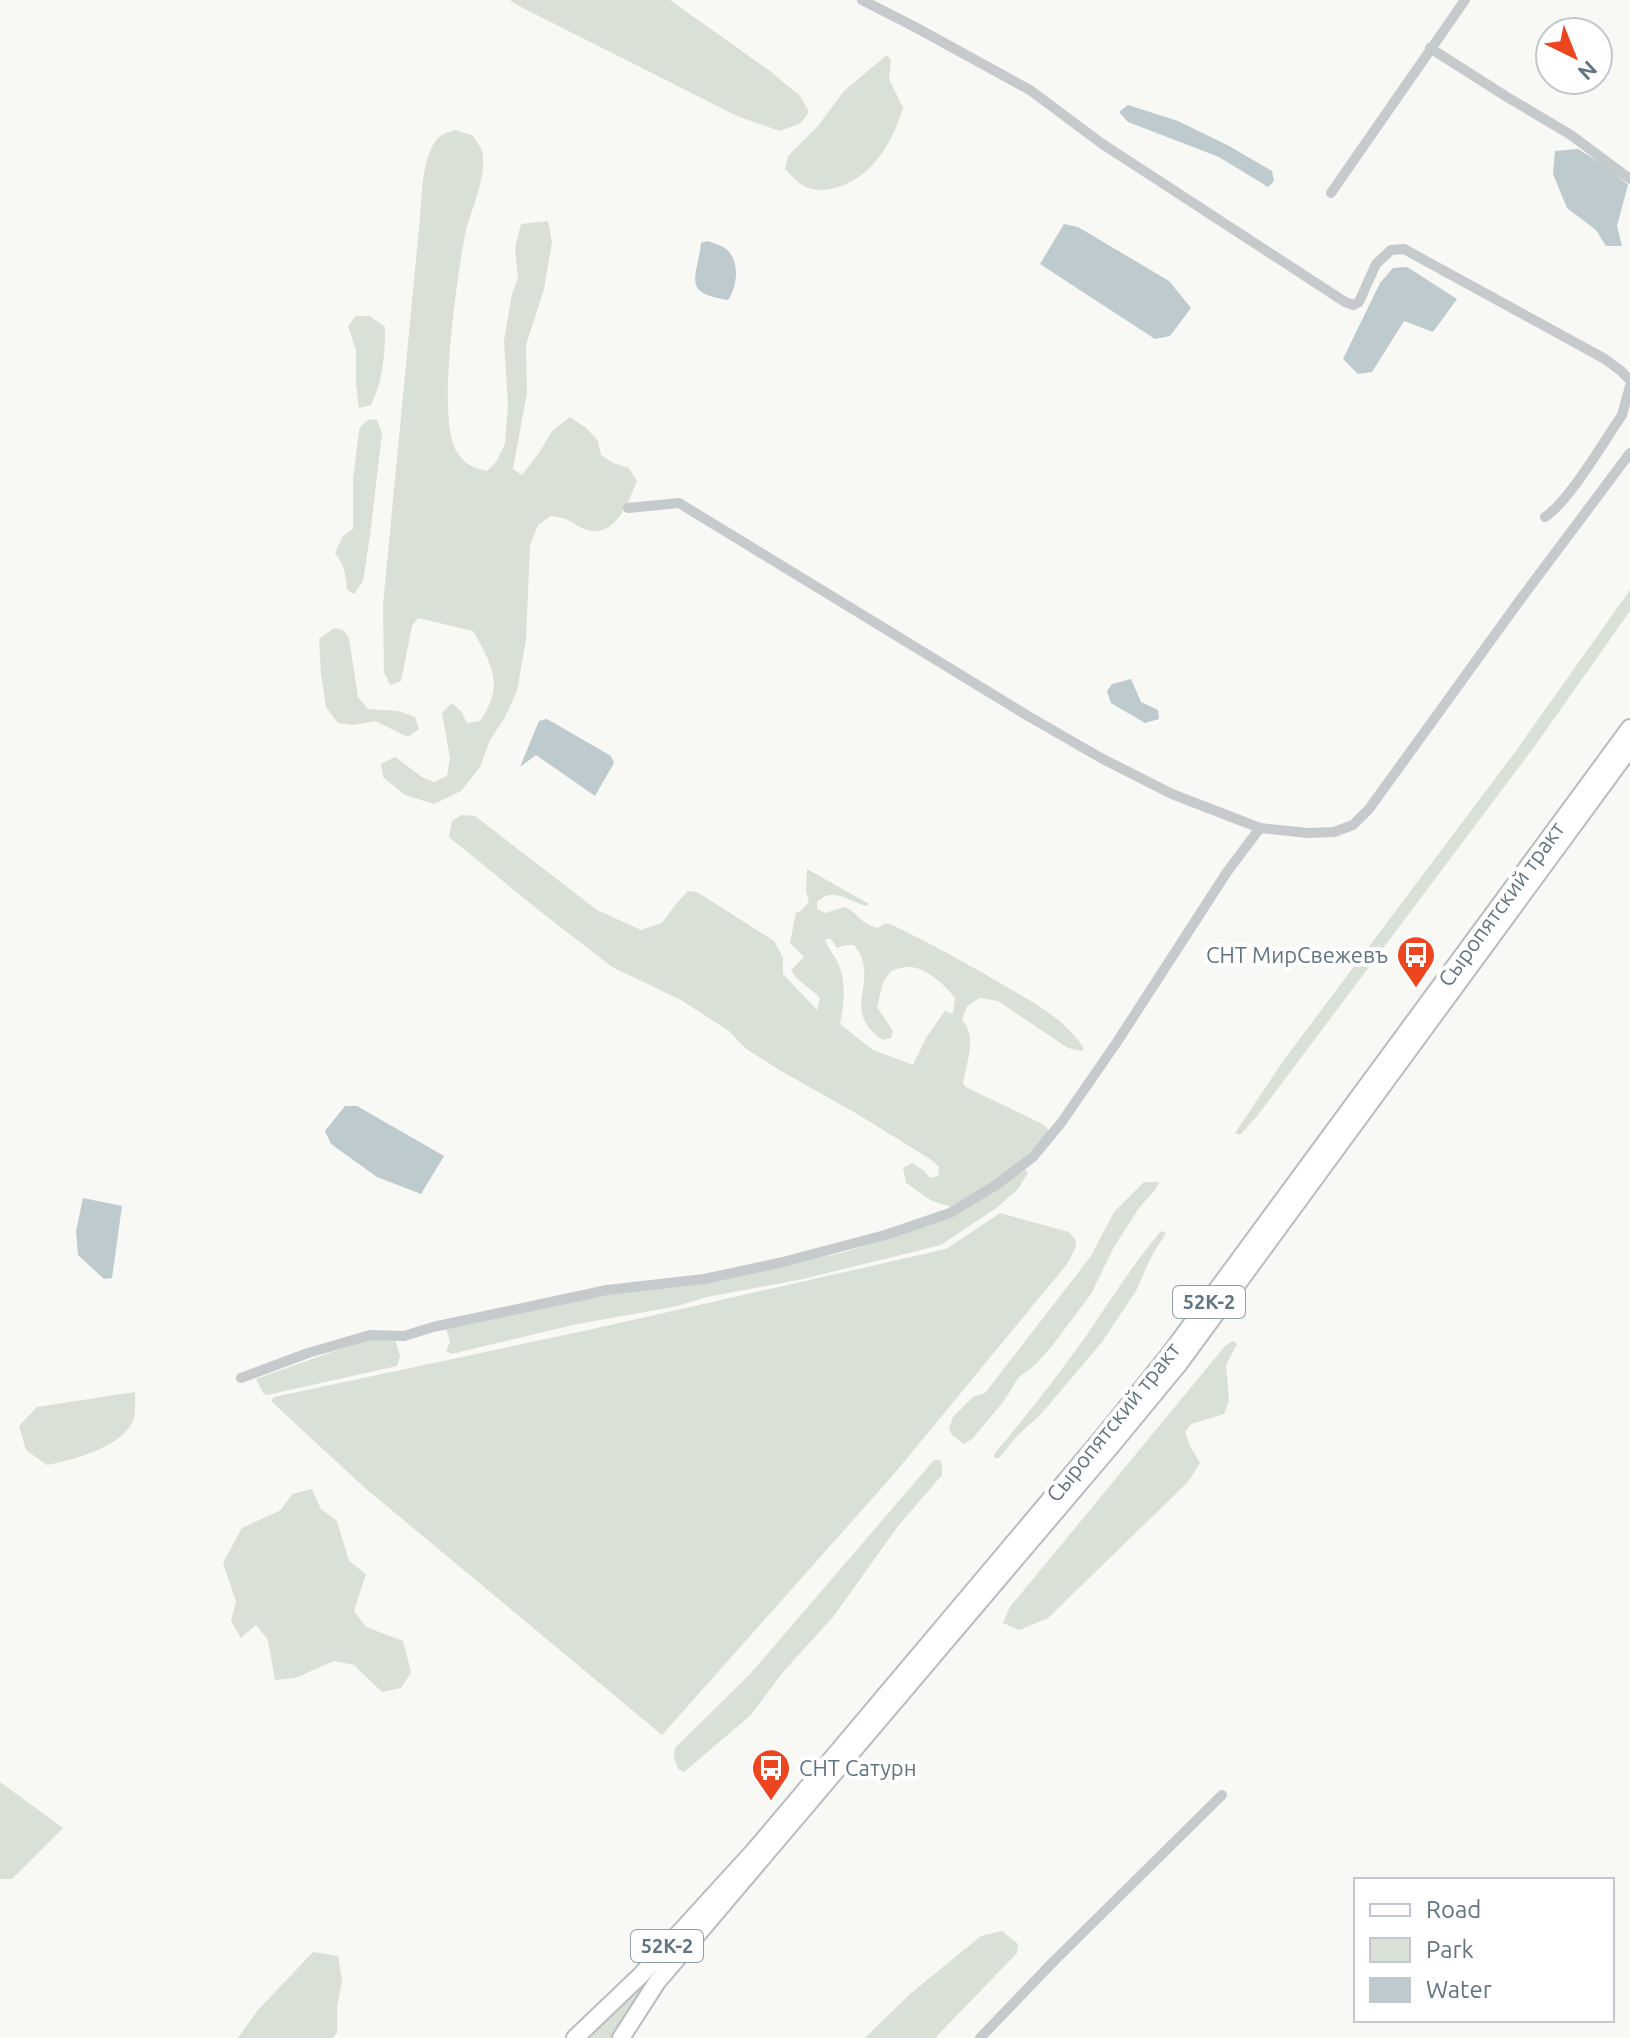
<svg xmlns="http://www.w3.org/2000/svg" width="1630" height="2038" font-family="Ubuntu,sans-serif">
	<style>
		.green { fill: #d9e0d5; fill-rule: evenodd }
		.water { fill: #bdcace }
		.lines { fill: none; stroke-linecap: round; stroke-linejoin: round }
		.primary-casing { stroke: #b8bdc0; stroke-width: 20 }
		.street { stroke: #c5cacc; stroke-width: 10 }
		.primary { stroke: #fff; stroke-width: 16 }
		.labels { text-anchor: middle; stroke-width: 8; stroke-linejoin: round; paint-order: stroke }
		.shield { fill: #fff; stroke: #909ea7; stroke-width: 2 }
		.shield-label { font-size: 20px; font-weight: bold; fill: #617581 }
		.street-label { font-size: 22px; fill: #617581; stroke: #fff }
		.poi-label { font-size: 22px; fill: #617581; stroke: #fff; text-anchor: end }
	</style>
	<rect width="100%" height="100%" fill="#f8f8f4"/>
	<g class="green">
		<path d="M 510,0 L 670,0 L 770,71 L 800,96 L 809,112 L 801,123 L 780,131 L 737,116 L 515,4 Z"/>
		<path d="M 887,55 L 891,60 L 889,79 L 903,108 C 893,141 874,174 841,186 C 827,190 818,192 804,186 C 797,183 791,174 785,169 L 788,156 L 818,126 L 844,91 Z"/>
		<path d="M 455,130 L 472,135 C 476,141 483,149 483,156 C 485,185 469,212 464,240 C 457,280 436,420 457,452 C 464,464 474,468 487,471 L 496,462 L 505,444 L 508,405 L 504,341 L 512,294 L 518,278 L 515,248 L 521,224 L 548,221 L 552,242 L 544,289 L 526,345 L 527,393 L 513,469 L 522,475 L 539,453 L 552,431 L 570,417 L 585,427 L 597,439 L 601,455 L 613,463 L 629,468 L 637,481 C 628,502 616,538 587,530 C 581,528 575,524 570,521 C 564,518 557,517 551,516 L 538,525 L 530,545 L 526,639 L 517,691 L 505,717 L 490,740 L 480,767 L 461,791 L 434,804 L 405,795 L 383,777 L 381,764 L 395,757 L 422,777 L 434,782 L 447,776 L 450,758 L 442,713 L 452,703 L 461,711 L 467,723 L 480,721 C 505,686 492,665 473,631 L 418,618 L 412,626 L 401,681 L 390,685 L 384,672 L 383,605 L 420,218 C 422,195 422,148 442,135 C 443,134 453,131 455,130 Z"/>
		<path d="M 356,316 L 370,316 L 385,327 C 385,354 383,381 371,405 L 359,408 L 356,384 L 356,350 L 348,326 Z"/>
		<path d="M 369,419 L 377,420 L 382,433 L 370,536 L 363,581 L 354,594 L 347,589 C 346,575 344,564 335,553 L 343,536 L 353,529 L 353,480 L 359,430 L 362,425 Z"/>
		<path d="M 1630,590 L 1630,611 L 1534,747 L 1258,1115 L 1240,1135 L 1235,1133 L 1286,1057 L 1515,752 Z"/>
		<path d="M 334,628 L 343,630 L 349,638 L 358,697 L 368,709 L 398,711 L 415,717 L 419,729 L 408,737 L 375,721 L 354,725 L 338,723 L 326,707 L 321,674 L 319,639 Z"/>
		<path d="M 461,815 L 475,816 L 597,910 L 641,930 L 662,923 L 675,905 L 688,891 L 697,892 L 774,941 L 783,958 L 783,974 L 817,1010 L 820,998 C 811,988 797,982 791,970 L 804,957 L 790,943 L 796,913 L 802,910 L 809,902 L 806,892 L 807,869 L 869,904 L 865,906 C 847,900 833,887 817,902 L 817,909 L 825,913 L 845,907 C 859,914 862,925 878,928 L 884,924 L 890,924 C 930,943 968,964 1007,987 C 1034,1003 1067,1020 1084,1049 L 1081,1051 L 1068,1048 L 998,1001 L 980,998 L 967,1006 L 962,1020 C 978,1036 966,1063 963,1084 L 966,1087 L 1044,1125 L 1049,1130 C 1033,1157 982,1193 952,1207 L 932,1201 L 906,1183 L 903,1168 L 912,1163 L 923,1170 L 930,1178 L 938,1176 L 939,1167 L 930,1159 L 859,1115 L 781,1071 L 745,1048 L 729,1031 L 681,1000 L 612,967 L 536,908 L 449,837 L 452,821 ZM 825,939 L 831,939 L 837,948 L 845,945 L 854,945 C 854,945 861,955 861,956 C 874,989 842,1012 883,1040 L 891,1038 L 893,1031 L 877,1007 L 883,982 L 891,971 C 897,969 905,966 911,967 C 928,969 945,985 955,998 L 953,1014 L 945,1011 L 926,1038 L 913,1065 L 873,1050 L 840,1024 C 844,1004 847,981 837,961 C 833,952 828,950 825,939 Z"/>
		<path d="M 1020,1170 L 1026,1170 L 1028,1173 L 1018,1189 L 996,1208 L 941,1245 L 803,1279 L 707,1297 L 677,1306 L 573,1325 L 451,1354 L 446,1351 L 450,1342 L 446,1328 L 608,1294 L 755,1272 L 845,1252 L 935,1223 Z"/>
		<path d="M 1144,1182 L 1159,1182 L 1155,1190 L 1139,1208 L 1114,1247 L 1091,1294 L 1052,1346 L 1035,1365 L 1018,1378 L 1004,1401 L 972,1439 L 964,1444 L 951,1434 L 949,1428 L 953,1417 L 973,1397 L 985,1393 L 1091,1256 L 1114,1212 Z"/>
		<path d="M 1000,1213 L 1069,1232 L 1075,1239 L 1076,1247 L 1067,1264 L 894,1474 L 662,1735 L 365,1488 L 271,1401 L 274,1397 L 593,1329 L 946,1249 Z"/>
		<path d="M 1161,1231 L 1166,1233 L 1151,1257 L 1136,1291 L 1102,1342 L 1041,1414 L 1017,1436 L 999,1458 L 994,1458 L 995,1453 C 1027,1415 1057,1377 1086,1336 C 1110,1301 1133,1264 1161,1231 Z"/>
		<path d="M 371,1338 L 395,1339 L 400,1356 L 397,1366 L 267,1395 L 263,1393 L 256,1379 Z"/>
		<path d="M 1233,1341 L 1237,1344 L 1226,1365 L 1229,1400 L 1224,1414 L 1191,1424 L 1185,1432 L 1190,1446 L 1200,1463 L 1188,1482 L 1048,1618 L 1019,1630 L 1003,1623 L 1010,1607 L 1225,1346 Z"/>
		<path d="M 135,1392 C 135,1400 136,1411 134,1418 C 124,1447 73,1460 47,1465 L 26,1450 L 19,1426 L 37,1407 Z"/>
		<path d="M 934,1460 L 940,1460 L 942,1465 L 942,1475 L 898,1526 L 833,1617 L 783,1672 L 751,1715 L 684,1772 L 678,1769 L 674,1757 L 675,1748 L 751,1673 Z"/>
		<path d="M 312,1489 L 321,1509 L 337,1521 L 349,1561 L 366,1574 L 354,1611 L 366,1627 L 403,1641 L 411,1672 L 401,1688 L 382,1692 L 354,1665 L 334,1661 L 295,1678 L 275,1680 L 268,1640 L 256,1625 L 241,1638 L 231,1621 L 236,1601 L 223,1563 L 242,1528 L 281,1510 L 292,1494 Z"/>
		<path d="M 0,1782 L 63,1828 L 12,1879 L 0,1879 Z"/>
		<path d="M 1002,1931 L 1018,1944 L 1017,1953 L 935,2038 L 865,2038 L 910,1994 L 981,1936 Z"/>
		<path d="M 691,1934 L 616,2038 L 586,2038 Z"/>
		<path d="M 313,1952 L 338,1956 L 342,1981 L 337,2007 L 337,2032 L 333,2038 L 238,2038 L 258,2010 Z"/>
	</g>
	<g class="water">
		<path d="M 1128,105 L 1178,121 L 1229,146 L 1272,171 L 1274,181 L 1268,187 L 1219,157 L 1128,122 L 1119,112 Z"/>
		<path d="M 1578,149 L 1607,167 L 1628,185 L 1617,226 L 1622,246 L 1606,246 L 1596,230 L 1567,208 L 1553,174 L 1555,151 Z"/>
		<path d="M 1064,224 L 1078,227 L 1169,281 L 1191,308 L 1170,336 L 1155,339 L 1040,264 Z"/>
		<path d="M 707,241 C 713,243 721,245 726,249 C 741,261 737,287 728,300 C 681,293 697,279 701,243 Z"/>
		<path d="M 1407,267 L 1457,299 L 1433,332 L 1404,321 L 1372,372 L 1358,374 L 1343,359 L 1380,283 L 1393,268 Z"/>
		<path d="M 1131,679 L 1141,702 L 1158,710 L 1159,719 L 1145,723 L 1111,703 L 1107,691 L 1112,684 Z"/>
		<path d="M 547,719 L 611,756 L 614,763 L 595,796 L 536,755 L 520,767 L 539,721 Z"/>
		<path d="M 345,1106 L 357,1106 L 444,1156 L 421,1194 L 377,1177 L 331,1144 L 325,1131 Z"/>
		<path d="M 83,1198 L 122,1206 L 112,1278 L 104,1279 L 78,1255 L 76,1231 Z"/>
	</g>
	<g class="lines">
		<g class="primary-casing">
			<g id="primary">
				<path d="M 575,2038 L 641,1975 L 755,1850 L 1102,1438 L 1169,1355 L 1630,728"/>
				<path d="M 621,2038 L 657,1982 L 1112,1445 L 1178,1365 L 1630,748"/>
			</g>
		</g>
		<g class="street">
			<path d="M 862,0 L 915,27 L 1030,90 L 1101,143 L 1345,302 L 1353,305 L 1359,302 L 1376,264 L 1391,250 L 1404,249 L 1605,359 L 1621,371 L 1630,380"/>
			<path d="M 1430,48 L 1507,97 L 1571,135 L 1630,179"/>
			<path d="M 1331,193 L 1465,0"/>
			<path d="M 628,508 L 679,503 L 1028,716 L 1101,758 L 1172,794 L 1260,828 L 1308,833 L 1334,832 L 1353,825 L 1369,809 L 1520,600 L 1630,453"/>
			<path d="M 1545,517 C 1567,503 1600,448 1616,424 L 1622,415 L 1630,386"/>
			<path d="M 241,1378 L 308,1353 L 370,1335 L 404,1336 L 433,1327 L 607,1290 L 704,1279 L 783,1262 L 885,1235 L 950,1213 L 996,1185 L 1033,1157 L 1061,1123 L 1117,1042 L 1227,872 L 1260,828"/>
			<path d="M 980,2038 L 1055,1960 L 1222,1795"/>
		</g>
		<use href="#primary" class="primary"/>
	</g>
	<defs>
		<g id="bus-pin" transform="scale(2)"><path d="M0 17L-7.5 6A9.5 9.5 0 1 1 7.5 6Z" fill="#ed451f" stroke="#fff"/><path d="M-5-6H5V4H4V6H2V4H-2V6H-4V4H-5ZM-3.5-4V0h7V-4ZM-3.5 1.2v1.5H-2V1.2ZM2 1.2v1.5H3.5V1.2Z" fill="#fff"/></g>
	</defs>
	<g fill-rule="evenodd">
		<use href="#bus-pin" x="1416" y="955"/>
		<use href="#bus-pin" x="771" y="1768"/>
	</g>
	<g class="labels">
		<g class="shield">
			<rect x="1173" y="1286" width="72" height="32" rx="6"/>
			<rect x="631" y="1930" width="72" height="32" rx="6"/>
		</g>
		<g class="shield-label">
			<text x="1209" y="1309">52К-2</text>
			<text x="667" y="1953">52К-2</text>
		</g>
		<g class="street-label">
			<text transform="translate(1501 904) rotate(-54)" y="8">Сыропятский тракт</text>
			<text transform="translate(1113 1422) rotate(-51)" y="8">Сыропятский тракт</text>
		</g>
		<g class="poi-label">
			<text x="1388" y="963">СНТ МирСвежевъ</text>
			<text x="799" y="1776" text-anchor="start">СНТ Сатурн</text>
		</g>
	</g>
	<rect x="1354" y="1878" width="260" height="144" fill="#ffffff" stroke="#c0c8cd" stroke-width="2"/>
	<rect x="1370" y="1904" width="40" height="12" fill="#ffffff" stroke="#c0c8cd" stroke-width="2"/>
	<text x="1426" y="1918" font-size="24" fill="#617581">Road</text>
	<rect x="1370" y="1938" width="40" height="24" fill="#d9e0d5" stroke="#c0c8cd" stroke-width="2"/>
	<text x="1426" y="1958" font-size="24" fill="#617581">Park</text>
	<rect x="1370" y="1978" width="40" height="24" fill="#bdcace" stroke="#c0c8cd" stroke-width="2"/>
	<text x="1426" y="1998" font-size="24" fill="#617581">Water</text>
	<g transform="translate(1574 56) rotate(137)"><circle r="38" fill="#ffffff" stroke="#c0c8cd" stroke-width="2"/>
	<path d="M0-6L14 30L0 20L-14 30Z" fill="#ed451f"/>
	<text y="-12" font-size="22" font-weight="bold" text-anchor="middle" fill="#617581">N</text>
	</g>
</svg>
